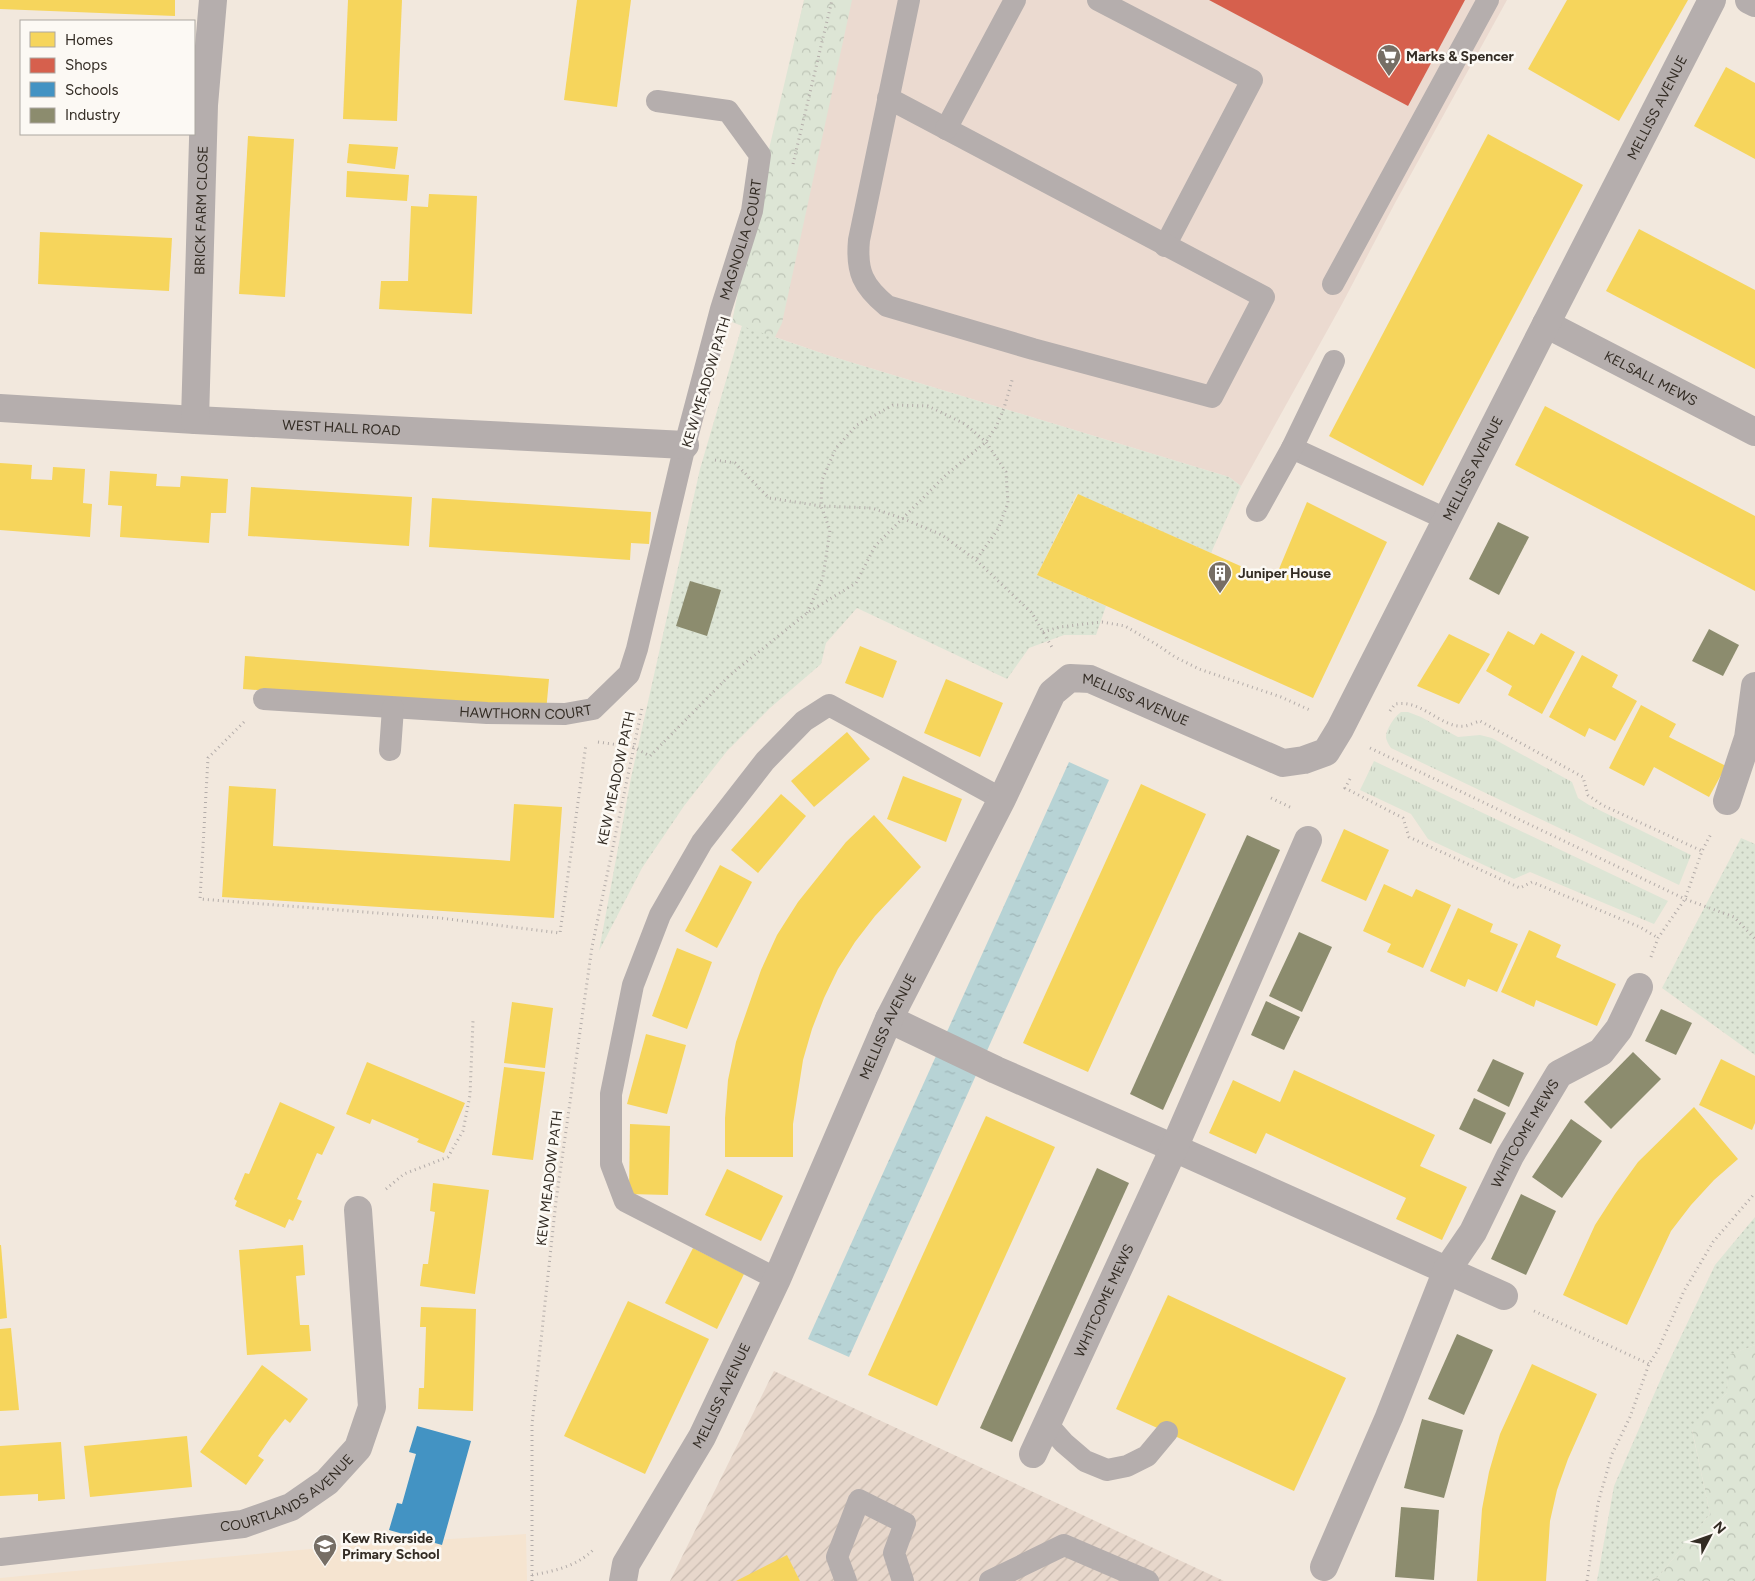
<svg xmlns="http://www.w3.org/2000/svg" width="1755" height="1581" font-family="Figtree,sans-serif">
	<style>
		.commercial { fill: #ebdad0 }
		.industrial { fill: url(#industrial-furrows) }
		.built { fill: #f5e4d0 }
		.grass { fill: url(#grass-tufts) }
		.forest { fill: url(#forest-crowns) }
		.garden { fill: url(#garden-dots) }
		.water { fill: url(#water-ripples) }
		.homes { fill: #f6d55c }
		.shops { fill: #d6604d }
		.schools { fill: #4393c3 }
		.industry { fill: #8c8c6e }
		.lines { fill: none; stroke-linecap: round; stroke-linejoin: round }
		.path { stroke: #b3aca9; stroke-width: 3; stroke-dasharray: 1 4; stroke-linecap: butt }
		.lane { stroke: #b5aead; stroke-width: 22 }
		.street { stroke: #b5aead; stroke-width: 28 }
		.labels { text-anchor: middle; stroke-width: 5; stroke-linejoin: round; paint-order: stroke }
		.poi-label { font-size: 14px; font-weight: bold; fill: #332c24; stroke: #fcf9f4; text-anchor: start }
		.street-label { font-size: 14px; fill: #332c24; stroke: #fcf9f4 }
	</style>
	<defs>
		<pattern id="industrial-furrows" width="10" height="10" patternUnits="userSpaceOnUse" patternTransform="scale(1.25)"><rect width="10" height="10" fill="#e7d7cb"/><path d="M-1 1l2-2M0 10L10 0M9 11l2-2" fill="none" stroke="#c7b9ae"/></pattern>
		<pattern id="grass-tufts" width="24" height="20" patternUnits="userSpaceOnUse" patternTransform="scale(1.25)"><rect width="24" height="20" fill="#dde5d5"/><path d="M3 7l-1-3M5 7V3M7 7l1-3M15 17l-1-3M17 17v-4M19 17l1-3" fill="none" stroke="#bec5b7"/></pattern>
		<pattern id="forest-crowns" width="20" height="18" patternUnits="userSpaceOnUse" patternTransform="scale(1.25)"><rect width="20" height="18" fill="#dde5d5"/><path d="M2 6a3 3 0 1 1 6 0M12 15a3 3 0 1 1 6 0" fill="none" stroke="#bec5b7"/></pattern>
		<pattern id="garden-dots" width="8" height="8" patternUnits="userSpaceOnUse" patternTransform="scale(1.25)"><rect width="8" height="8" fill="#dde5d5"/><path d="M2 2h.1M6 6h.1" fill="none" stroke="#bec5b7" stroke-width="1.8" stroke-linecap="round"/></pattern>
		<pattern id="water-ripples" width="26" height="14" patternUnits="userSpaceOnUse" patternTransform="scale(1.25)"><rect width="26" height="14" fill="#b7d3d5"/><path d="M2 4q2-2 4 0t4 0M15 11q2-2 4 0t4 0" fill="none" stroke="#9eb5b7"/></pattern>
	</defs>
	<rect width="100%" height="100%" fill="#f2e8dd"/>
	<path class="commercial" d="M 804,0 L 1507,0 L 1395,203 L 1342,304 L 1241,486 L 1229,477 L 827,355 L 732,322 Z"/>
	<path class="industrial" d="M 774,1371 L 1224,1581 L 670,1581 Z"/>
	<path class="built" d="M 526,1534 L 527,1581 L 0,1581 L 0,1578 L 332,1547 Z"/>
	<g class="grass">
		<path d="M 1401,712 L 1408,712 L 1421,717 L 1458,737 L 1480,735 L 1492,738 L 1572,782 L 1578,798 L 1589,805 L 1691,855 L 1679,885 L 1391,748 C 1389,745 1386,740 1386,737 C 1386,729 1395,716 1401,712 Z"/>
		<path d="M 1374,761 L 1668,901 L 1654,924 L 1530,872 L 1514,879 L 1428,839 L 1411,814 L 1360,790 Z"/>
	</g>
	<g class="forest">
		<path d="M 804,0 L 852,0 L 782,323 L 775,337 L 760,346 L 734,355 L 742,326 L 732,322 L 753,217 Z"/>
		<path d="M 1755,1345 L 1755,1581 L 1646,1581 L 1658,1577 L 1710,1514 L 1692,1429 L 1727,1393 L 1728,1355 Z"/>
	</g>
	<g class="garden">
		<path d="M 742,326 L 827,355 L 1229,477 L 1241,486 L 1211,553 L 1077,494 L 1037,575 L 1106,606 L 1096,635 L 1064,635 L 1029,648 L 1007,679 L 857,608 L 826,643 L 821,664 L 770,708 L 727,751 L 684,806 L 642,868 L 599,951 L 631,778 L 700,469 Z"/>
		<path d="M 1741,838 L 1755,844 L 1755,1055 L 1662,988 Z"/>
		<path d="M 1755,1217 L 1755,1345 L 1729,1355 L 1727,1393 L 1692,1430 L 1710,1514 L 1658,1577 L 1646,1581 L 1597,1581 L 1614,1486 L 1663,1374 L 1715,1265 Z"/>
	</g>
	<path class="water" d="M 1069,762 L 1109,780 L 849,1357 L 808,1339 Z"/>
	<g class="homes">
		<path d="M 0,0 L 175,0 L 175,16 L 0,9 Z"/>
		<path d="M 348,0 L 402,0 L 397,121 L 343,119 Z"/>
		<path d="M 577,0 L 631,0 L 617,107 L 564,100 Z"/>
		<path d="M 1567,0 L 1688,0 L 1619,121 L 1528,69 Z"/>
		<path d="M 1726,67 L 1755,83 L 1755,159 L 1694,126 Z"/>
		<path d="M 1488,134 L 1583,185 L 1423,486 L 1329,436 Z"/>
		<path d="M 248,136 L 294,139 L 285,297 L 239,294 Z"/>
		<path d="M 349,144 L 398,147 L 395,169 L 347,163 Z"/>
		<path d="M 347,171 L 409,175 L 407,201 L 346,197 Z"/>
		<path d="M 429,194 L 477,196 L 472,314 L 379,309 L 381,281 L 408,281 L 411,206 L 428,207 Z"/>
		<path d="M 1639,229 L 1755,290 L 1755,369 L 1606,291 Z"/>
		<path d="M 40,232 L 172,238 L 169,291 L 38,284 Z"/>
		<path d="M 1545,406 L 1755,516 L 1755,591 L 1515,465 Z"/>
		<path d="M 0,463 L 32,465 L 31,479 L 52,480 L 53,467 L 85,469 L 83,503 L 92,504 L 90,537 L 0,530 Z"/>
		<path d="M 110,471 L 157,474 L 156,486 L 180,487 L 181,476 L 228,479 L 226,513 L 211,513 L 209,543 L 120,537 L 122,506 L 108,505 Z"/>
		<path d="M 251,487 L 412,497 L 409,546 L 248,536 Z"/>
		<path d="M 1078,494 L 1274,581 L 1307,502 L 1387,542 L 1313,698 L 1037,575 Z"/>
		<path d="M 432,498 L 651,512 L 649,544 L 631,543 L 630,560 L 429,547 Z"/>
		<path d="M 1508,631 L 1534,645 L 1541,633 L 1575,652 L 1542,714 L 1508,695 L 1512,686 L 1486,671 Z"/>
		<path d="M 1449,634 L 1490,654 L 1459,704 L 1417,686 Z"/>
		<path d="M 860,646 L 897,661 L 883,698 L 845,683 Z"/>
		<path d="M 1582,655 L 1618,675 L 1612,687 L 1637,701 L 1615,741 L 1589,728 L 1585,737 L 1549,717 Z"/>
		<path d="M 245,656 L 549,679 L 546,712 L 243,689 Z"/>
		<path d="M 946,679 L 1003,703 L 980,757 L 924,733 Z"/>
		<path d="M 1641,705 L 1676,724 L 1669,737 L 1726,766 L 1709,797 L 1654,767 L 1644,786 L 1609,768 Z"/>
		<path d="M 847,732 L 870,759 L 814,807 L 791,781 Z"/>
		<path d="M 903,776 L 962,799 L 946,842 L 887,819 Z"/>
		<path d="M 1141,784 L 1206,814 L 1088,1072 L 1023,1043 Z"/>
		<path d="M 229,786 L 276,789 L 273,846 L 498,860 L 510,861 L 514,804 L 562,807 L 554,918 L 222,897 Z"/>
		<path d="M 781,794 L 806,816 L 758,873 L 731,850 Z"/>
		<path d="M 874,815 L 921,867 L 875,916 L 855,942 L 838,969 L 824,998 L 812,1029 L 803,1060 L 793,1124 L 793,1157 L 725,1157 L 725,1118 L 728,1080 L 736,1042 L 761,970 L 777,935 L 798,902 L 846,842 Z"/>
		<path d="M 1344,829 L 1389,850 L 1366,901 L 1321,881 Z"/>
		<path d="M 720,865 L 752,882 L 717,948 L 685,931 Z"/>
		<path d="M 1384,884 L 1412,897 L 1416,889 L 1451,905 L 1423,968 L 1387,952 L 1391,944 L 1363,931 Z"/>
		<path d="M 1458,908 L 1493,924 L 1490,932 L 1518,944 L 1497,992 L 1468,979 L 1465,987 L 1430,971 Z"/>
		<path d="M 1529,930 L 1561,945 L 1556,957 L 1616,984 L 1597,1026 L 1536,1000 L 1534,1007 L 1501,992 Z"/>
		<path d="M 677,948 L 712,962 L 687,1029 L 652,1016 Z"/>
		<path d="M 512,1002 L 553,1008 L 545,1068 L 504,1063 Z"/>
		<path d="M 646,1034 L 686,1045 L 667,1114 L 627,1104 Z"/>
		<path d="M 1721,1059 L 1755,1076 L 1755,1123 L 1752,1130 L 1699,1105 Z"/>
		<path d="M 367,1062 L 465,1103 L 444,1153 L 417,1142 L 419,1139 L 372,1119 L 370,1124 L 346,1114 Z"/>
		<path d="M 504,1067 L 545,1072 L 533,1160 L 492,1155 Z"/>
		<path d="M 1294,1070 L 1435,1135 L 1420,1166 L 1467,1187 L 1442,1240 L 1396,1219 L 1406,1198 L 1266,1133 L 1256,1154 L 1209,1133 L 1233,1080 L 1280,1102 Z"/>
		<path d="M 280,1102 L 335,1127 L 322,1155 L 317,1153 L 297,1199 L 302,1201 L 293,1221 L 289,1219 L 285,1228 L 235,1206 L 237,1201 L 234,1199 L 245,1173 L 249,1174 Z"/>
		<path d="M 1694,1107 L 1738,1159 L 1714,1180 L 1691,1205 L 1671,1231 L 1627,1325 L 1563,1295 L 1595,1225 L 1615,1194 L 1638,1162 Z"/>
		<path d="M 986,1116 L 1055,1147 L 937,1406 L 868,1375 Z"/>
		<path d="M 630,1124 L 670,1126 L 668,1195 L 629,1194 Z"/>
		<path d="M 727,1169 L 783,1196 L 761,1241 L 705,1215 Z"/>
		<path d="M 433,1183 L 489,1190 L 475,1294 L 420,1286 L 423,1264 L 428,1264 L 435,1212 L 430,1211 Z"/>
		<path d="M 0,1245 L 1,1245 L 7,1318 L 0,1319 Z"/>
		<path d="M 303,1245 L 305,1275 L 296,1276 L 300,1325 L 309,1325 L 311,1351 L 247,1355 L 239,1250 Z"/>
		<path d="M 693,1248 L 744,1274 L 717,1329 L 665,1303 Z"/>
		<path d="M 1168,1295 L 1346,1378 L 1294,1491 L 1116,1409 Z"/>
		<path d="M 628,1301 L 709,1339 L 645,1474 L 564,1436 Z"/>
		<path d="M 421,1307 L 476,1309 L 473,1411 L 418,1409 L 419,1388 L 424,1388 L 426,1327 L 420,1327 Z"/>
		<path d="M 11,1328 L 19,1410 L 0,1411 L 0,1329 Z"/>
		<path d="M 1532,1364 L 1597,1394 L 1568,1459 L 1557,1490 L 1550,1521 L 1546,1581 L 1477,1581 L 1482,1509 L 1489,1472 L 1500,1434 Z"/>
		<path d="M 262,1365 L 308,1399 L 290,1423 L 285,1419 L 271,1437 L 258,1456 L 264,1460 L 246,1485 L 200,1452 Z"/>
		<path d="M 187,1436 L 192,1487 L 90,1497 L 84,1446 Z"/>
		<path d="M 61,1442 L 65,1499 L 38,1501 L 38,1494 L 0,1496 L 0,1446 Z"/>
		<path d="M 787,1555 L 800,1581 L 736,1581 Z"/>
	</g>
	<path class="shops" d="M 1209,0 L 1465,0 L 1408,106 Z"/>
	<path class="schools" d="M 417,1426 L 471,1441 L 442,1545 L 389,1530 L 397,1503 L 402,1504 L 416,1454 L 409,1452 Z"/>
	<g class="industry">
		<path d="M 1498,522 L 1529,537 L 1499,595 L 1469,579 Z"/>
		<path d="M 690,581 L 721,590 L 707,636 L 676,626 Z"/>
		<path d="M 1709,629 L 1739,645 L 1723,676 L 1692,661 Z"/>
		<path d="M 1247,835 L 1280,850 L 1163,1110 L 1130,1094 Z"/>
		<path d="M 1299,932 L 1332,947 L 1302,1012 L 1269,996 Z"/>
		<path d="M 1266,1001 L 1300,1017 L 1284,1050 L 1251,1035 Z"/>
		<path d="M 1661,1009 L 1692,1023 L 1676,1055 L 1645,1041 Z"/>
		<path d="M 1633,1052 L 1661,1079 L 1611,1129 L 1584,1102 Z"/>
		<path d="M 1493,1059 L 1524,1073 L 1509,1107 L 1477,1091 Z"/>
		<path d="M 1474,1098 L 1506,1113 L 1491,1144 L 1459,1129 Z"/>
		<path d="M 1571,1119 L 1602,1141 L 1562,1198 L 1532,1177 Z"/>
		<path d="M 1097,1168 L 1129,1183 L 1012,1442 L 980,1428 Z"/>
		<path d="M 1521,1194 L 1556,1211 L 1526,1275 L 1491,1259 Z"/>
		<path d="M 1457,1334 L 1493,1350 L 1464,1415 L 1428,1399 Z"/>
		<path d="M 1422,1419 L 1463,1430 L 1444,1498 L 1404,1488 Z"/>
		<path d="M 1401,1507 L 1439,1510 L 1434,1580 L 1395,1577 Z"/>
	</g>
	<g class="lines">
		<g class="path">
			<path d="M 793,164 L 832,0"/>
			<path d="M 715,460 L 735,463 L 769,498 L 821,506 L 872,508 L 904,519 L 942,535 L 976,560 L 1032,613 L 1053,649"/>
			<path d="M 807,613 L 823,577 L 830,530 L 821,506 L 822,480 L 836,448 L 857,425 L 893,405 L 928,406 L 965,424 L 986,442 L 1006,472 L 1008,503 L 998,529 L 976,560"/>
			<path d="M 1043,632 L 1060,627 L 1102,622 L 1125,626 L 1159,646 L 1175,657 L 1199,669 L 1281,697 L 1312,711"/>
			<path d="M 1390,711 L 1395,704 C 1423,699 1441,729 1465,726 C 1470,725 1476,722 1480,721 L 1583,777 L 1588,795 L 1602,805 L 1702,851"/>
			<path d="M 244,722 L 208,758 L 200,899 L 440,918 L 560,933 L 586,744"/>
			<path d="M 598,742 L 633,747 L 650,756 L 730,675 L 807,613 L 856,583 L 875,546 L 947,474 L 986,442 L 996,427 L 1004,408 L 1013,377"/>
			<path d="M 1370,748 L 1685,899 L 1734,917 L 1755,939"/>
			<path d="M 1350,779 L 1345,788 L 1403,818 L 1409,837 L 1520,888 L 1532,882 L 1640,927 L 1658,938"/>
			<path d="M 1271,798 L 1292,808"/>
			<path d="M 1651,957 L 1658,938 L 1685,899 L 1702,851 L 1712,832"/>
			<path d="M 386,1189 L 404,1174 L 448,1157 L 463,1131 L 470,1095 L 473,1021"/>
			<path d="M 1534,1311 L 1649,1364"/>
			<path d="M 532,1575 C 555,1571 577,1566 593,1550"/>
			<path d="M 532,1581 L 532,1424 L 556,1201 L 592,947 L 642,708"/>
			<path d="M 1587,1581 L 1598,1503 L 1612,1454 L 1630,1417 L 1649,1364 L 1658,1350 L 1684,1291 L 1713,1242 L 1755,1193"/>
		</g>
		<g class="lane">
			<path d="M 1098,0 L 1252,80 L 1165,246"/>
			<path d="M 888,98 L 1264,297 L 1212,397 L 1033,349 L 887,306 C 863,286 856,272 859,240 L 909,0"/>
			<path d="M 946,129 L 1015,0"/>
			<path d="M 1333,284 L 1488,0"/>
			<path d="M 1292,448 L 1448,520"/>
			<path d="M 1257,511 L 1292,448 L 1334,361"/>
			<path id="s1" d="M 264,699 L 487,713 L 565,714 L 593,709 L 629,674 L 637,649 L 685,445 L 721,309 L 752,211 L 760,155 L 728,111 L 657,101"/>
			<path d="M 390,750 L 393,708"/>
			<path d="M 777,1279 L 625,1201 L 611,1164 L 611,1094 L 633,985 L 660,915 L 702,842 L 765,761 L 804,721 L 829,705 L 1002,799"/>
			<path d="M 1047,1424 L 1064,1443 L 1085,1461 L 1107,1470 L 1127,1466 L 1147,1456 L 1167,1432"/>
			<path d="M 846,1581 L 837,1557 L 859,1500 L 905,1523 L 894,1553 L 903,1581"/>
			<path d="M 990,1581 L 1064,1545 L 1148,1581"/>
		</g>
		<g class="street">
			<path d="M 1749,0 L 1755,3"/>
			<path id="s2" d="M 1546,324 L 1755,432"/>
			<path id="s3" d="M 0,408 L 195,420 L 685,445"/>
			<path id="s4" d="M 195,420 L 204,105 L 213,0"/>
			<path d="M 1727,801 L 1748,738 L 1755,686"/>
			<path d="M 889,1019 L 996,1070 L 1174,1148 L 1504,1296"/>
			<path id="s5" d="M 1033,1454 L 1174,1148 L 1308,840"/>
			<path id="s6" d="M 0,1552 L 243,1524 L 291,1507 L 327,1482 L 358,1448 L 372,1407 L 358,1210"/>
			<path id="s7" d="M 1324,1567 L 1389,1417 L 1447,1270 L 1473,1232 L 1510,1156 L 1559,1074 L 1601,1052 L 1619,1029 L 1639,987"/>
			<path id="s8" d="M 623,1581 L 626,1564 L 702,1437 L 777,1279 L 889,1019 L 1002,799 L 1052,693 L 1070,678 L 1090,679 L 1283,763 L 1304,760 L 1326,752 L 1340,729 L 1546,324 L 1712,0"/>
		</g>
	</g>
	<defs>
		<g id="supermarket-pin" transform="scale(1.25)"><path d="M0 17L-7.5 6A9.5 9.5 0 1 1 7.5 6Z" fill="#766e65" stroke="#fcf9f4"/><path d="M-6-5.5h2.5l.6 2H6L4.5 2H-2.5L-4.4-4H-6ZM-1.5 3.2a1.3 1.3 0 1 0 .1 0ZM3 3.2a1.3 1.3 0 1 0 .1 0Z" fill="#fff"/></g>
		<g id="building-pin" transform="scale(1.25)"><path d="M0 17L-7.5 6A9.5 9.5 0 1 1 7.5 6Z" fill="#766e65" stroke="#fcf9f4"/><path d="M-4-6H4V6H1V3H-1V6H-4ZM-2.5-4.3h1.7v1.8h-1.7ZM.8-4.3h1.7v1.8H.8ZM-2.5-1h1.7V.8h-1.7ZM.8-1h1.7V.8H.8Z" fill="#fff"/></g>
		<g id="school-pin" transform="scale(1.25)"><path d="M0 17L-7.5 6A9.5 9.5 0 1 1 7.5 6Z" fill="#766e65" stroke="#fcf9f4"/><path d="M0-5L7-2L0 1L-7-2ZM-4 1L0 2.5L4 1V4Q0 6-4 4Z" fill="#fff"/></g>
	</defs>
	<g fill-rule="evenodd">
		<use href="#supermarket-pin" x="1389" y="56"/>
		<use href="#building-pin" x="1220" y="573"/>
		<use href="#school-pin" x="325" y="1546"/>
	</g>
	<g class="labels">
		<g class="poi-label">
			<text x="1406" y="61">Marks &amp; Spencer</text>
			<text x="1238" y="578">Juniper House</text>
			<text x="342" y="1543">Kew Riverside<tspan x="342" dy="16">Primary School</tspan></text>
		</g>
		<g class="street-label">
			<text dy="5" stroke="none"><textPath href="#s8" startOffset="2011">MELLISS AVENUE</textPath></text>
			<text dy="5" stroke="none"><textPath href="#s4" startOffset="210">BRICK FARM CLOSE</textPath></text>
			<text dy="5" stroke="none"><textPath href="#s1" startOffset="829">MAGNOLIA COURT</textPath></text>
			<text dy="5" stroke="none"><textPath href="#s2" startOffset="118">KELSALL MEWS</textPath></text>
			<text transform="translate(706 382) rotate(-73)" y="5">KEW MEADOW PATH</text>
			<text dy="5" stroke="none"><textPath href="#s3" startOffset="342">WEST HALL ROAD</textPath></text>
			<text dy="5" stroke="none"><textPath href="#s8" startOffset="1606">MELLISS AVENUE</textPath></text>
			<text dy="5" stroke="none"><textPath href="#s8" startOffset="1081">MELLISS AVENUE</textPath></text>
			<text dy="5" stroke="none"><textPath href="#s1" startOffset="262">HAWTHORN COURT</textPath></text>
			<text transform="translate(616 778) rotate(-78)" y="5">KEW MEADOW PATH</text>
			<text dy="5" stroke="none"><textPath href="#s8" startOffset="616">MELLISS AVENUE</textPath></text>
			<text dy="5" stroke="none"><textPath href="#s7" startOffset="479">WHITCOME MEWS</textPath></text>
			<text transform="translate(549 1178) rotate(-83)" y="5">KEW MEADOW PATH</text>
			<text dy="5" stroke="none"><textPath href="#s5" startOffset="169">WHITCOME MEWS</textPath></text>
			<text dy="5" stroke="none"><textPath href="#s8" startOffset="211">MELLISS AVENUE</textPath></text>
			<text dy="5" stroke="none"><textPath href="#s6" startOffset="298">COURTLANDS AVENUE</textPath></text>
		</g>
	</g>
	<rect x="20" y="20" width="175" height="115" fill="#fcf9f4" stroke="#aca7a1"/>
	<rect x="30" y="32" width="25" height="15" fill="#f6d55c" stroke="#aca7a1"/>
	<text x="65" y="45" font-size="15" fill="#332c24">Homes</text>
	<rect x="30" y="58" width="25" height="15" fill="#d6604d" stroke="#aca7a1"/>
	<text x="65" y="70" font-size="15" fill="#332c24">Shops</text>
	<rect x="30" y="82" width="25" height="15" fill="#4393c3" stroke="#aca7a1"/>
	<text x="65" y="95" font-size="15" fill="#332c24">Schools</text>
	<rect x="30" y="108" width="25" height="15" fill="#8c8c6e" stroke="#aca7a1"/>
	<text x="65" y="120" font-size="15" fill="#332c24">Industry</text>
	<g transform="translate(1710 1536) rotate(49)" stroke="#fcf9f4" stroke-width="4" paint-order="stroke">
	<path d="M0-4L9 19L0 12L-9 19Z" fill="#332c24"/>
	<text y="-8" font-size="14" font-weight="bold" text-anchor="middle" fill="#332c24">N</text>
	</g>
</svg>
